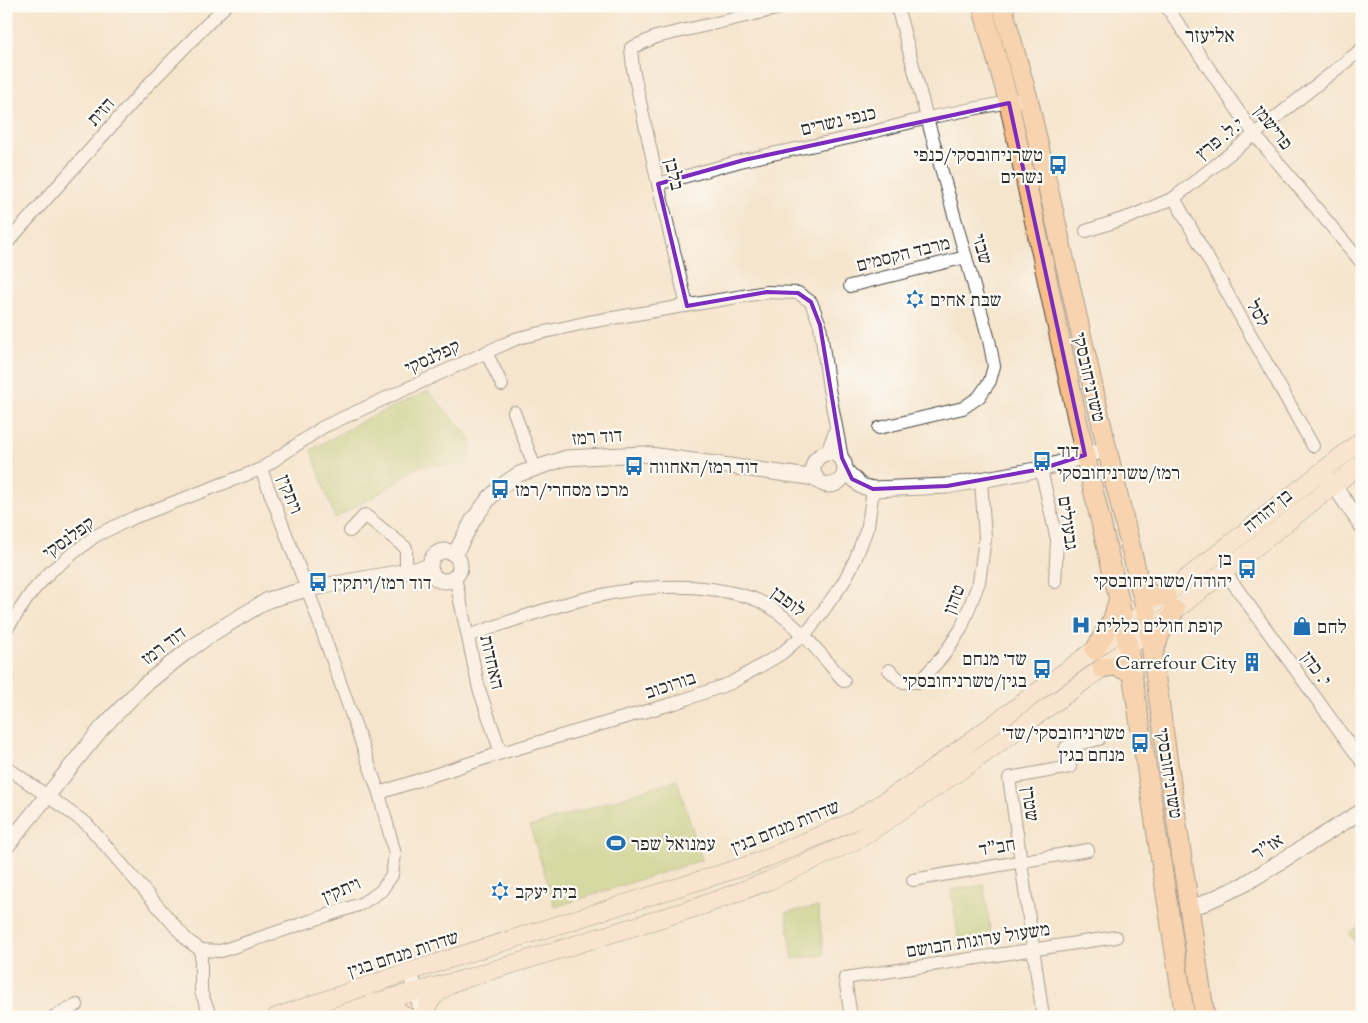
<svg xmlns="http://www.w3.org/2000/svg" width="1368" height="1023" font-family="'Sorts Mill Goudy','Frank Ruhl Libre',serif">
	<style>
		.green { fill: #b0c96e; stroke: #6e7a4c }
		.lines { fill: none; stroke-linecap: round; stroke-linejoin: round }
		.minor-casing { stroke: #494743; stroke-width: 14 }
		.tertiary-casing { stroke: #494743; stroke-width: 17 }
		.secondary-casing { stroke: #494743; stroke-width: 19 }
		.primary-casing { stroke: #494743; stroke-width: 21 }
		.minor { stroke: #fff; stroke-width: 12 }
		.tertiary { stroke: #fff; stroke-width: 15 }
		.secondary { stroke: #fce5d0; stroke-width: 18 }
		.primary { stroke: #f8bd89; stroke-width: 19 }
		.marked { fill: none; stroke: #7b2cbf; stroke-width: 4; stroke-linejoin: round }
		.labels { text-anchor: middle; stroke-width: 4.5; stroke-linejoin: round; paint-order: stroke }
		.street-label { font-size: 19px; fill: #2b2b2b; stroke: #fdfcf7 }
		.poi-label { font-size: 19px; fill: #2b2b2b; stroke: #fdfcf7; text-anchor: start }
		.neighbourhood-label { font-size: 20px; fill: #2b2b2b; stroke: #fdfcf7 }
	</style>
	<rect width="100%" height="100%" fill="#fdfcf7"/>
	<filter id="ink" filterUnits="userSpaceOnUse"><feTurbulence type="fractalNoise" baseFrequency=".02" numOctaves="2"/><feDisplacementMap in="SourceGraphic" scale="10" xChannelSelector="R" yChannelSelector="G"/><feConvolveMatrix kernelMatrix="1 2 1 2 8 2 1 2 1" color-interpolation-filters="sRGB"/></filter>
	<filter id="wash" filterUnits="userSpaceOnUse"><feTurbulence type="fractalNoise" baseFrequency=".0096" numOctaves="4" result="noise"/><feDisplacementMap in="SourceGraphic" scale="20" xChannelSelector="R" yChannelSelector="G"/><feGaussianBlur stdDeviation="1.12" result="paint"/><feColorMatrix in="noise" values="0 0 0 0 0 0 0 0 0 0 0 0 0 0 0 0 0 1.4 0 .05"/><feComposite in="paint" operator="in"/></filter>
	<g filter="url(#wash)">
		<rect width="100%" height="100%" fill="#f5e5cd"/>
		<g class="green">
			<path d="M 428,391 L 472,440 L 469,464 L 419,466 L 378,494 L 335,518 L 311,450 L 368,418 Z"/>
			<path d="M 677,780 L 702,860 L 555,907 L 530,827 Z"/>
			<path d="M 984,885 L 991,937 L 959,942 L 951,890 Z"/>
			<path d="M 818,907 L 824,955 L 793,959 L 786,912 Z"/>
			<path d="M 1362,925 L 1362,951 L 1349,933 Z"/>
		</g>
	</g>
	<g filter="url(#ink)">
		<g class="lines">
			<g class="minor-casing">
				<g id="minor">
					<path d="M 1166,6 L 1254,134 L 1362,263"/>
					<path d="M 658,184 L 744,160 L 853,137 L 927,118 L 1028,98"/>
					<path d="M 1174,198 L 1313,446"/>
					<path d="M 1086,231 L 1132,216 L 1174,198 L 1362,49"/>
					<path d="M 6,244 L 148,85 L 225,6"/>
					<path d="M 850,286 L 966,257"/>
					<path d="M 687,306 L 658,184 L 633,69 L 631,48 L 656,37 L 789,6"/>
					<path d="M 486,352 L 502,385"/>
					<path d="M 514,412 L 535,468"/>
					<path d="M 879,428 L 963,408 L 979,397 L 990,381 L 994,366 L 989,340 L 927,118 L 897,6"/>
					<path d="M 827,453 L 836,428"/>
					<path d="M 1041,469 L 1057,540 L 1055,582"/>
					<path d="M 350,531 L 365,515 L 406,548 L 406,572"/>
					<path d="M 1225,572 L 1362,762"/>
					<path d="M 455,577 L 479,689 L 501,753"/>
					<path d="M 6,630 L 31,593 L 51,571 L 95,536 L 133,518 L 261,469 L 323,427 L 500,346 L 518,338 L 589,322 L 767,292 L 798,293 L 811,302 L 820,325 L 829,389 L 842,458"/>
					<path d="M 468,636 C 546,609 627,578 711,589 C 728,592 744,594 759,601 C 794,618 819,653 844,681"/>
					<path d="M 889,670 L 902,682 L 919,682 L 943,656 L 961,629 L 979,582 L 985,538 L 981,480"/>
					<path d="M 6,767 L 87,824 L 187,940 L 201,950 L 221,951 L 361,904 L 381,891 L 392,875 L 395,854 L 379,793 L 311,599 L 261,469"/>
					<path d="M 379,793 L 501,753 L 675,703 L 731,683 L 781,654 L 810,629 L 843,583 L 855,560 L 868,526 L 873,489"/>
					<path d="M 913,880 L 1088,850"/>
					<path d="M 201,950 L 201,992 L 211,1017"/>
					<path d="M 53,1017 L 77,1005"/>
					<path d="M 851,1017 L 845,978 L 1116,937"/>
					<path d="M 1043,1017 L 1009,778 L 1070,767 L 1066,747 L 1099,739"/>
				</g>
			</g>
			<g class="tertiary-casing">
				<g id="tertiary">
					<circle cx="829" cy="469" r="16"/>
					<path d="M 845,470 L 861,486 L 873,489 L 947,486 L 1041,469 L 1107,449"/>
					<path d="M 1325,478 L 1333,484 L 1362,526"/>
					<circle cx="445" cy="566" r="15"/>
					<path d="M 455,554 L 473,520 L 490,497 L 507,482 L 519,474 L 566,458 L 643,454 L 816,478"/>
					<path d="M 6,847 L 102,728 L 142,687 L 186,652 L 213,633 L 268,600 L 307,589 L 430,567"/>
					<path d="M 1189,906 L 1202,904 L 1243,885 L 1362,811"/>
					<path d="M 408,972 L 417,990 L 422,1017"/>
				</g>
			</g>
			<g class="secondary-casing">
				<g id="secondary">
					<path d="M 372,1003 L 393,1008 L 407,1017"/>
					<path d="M 276,1017 L 408,972 L 755,863 L 854,821 L 922,777 L 1112,637 L 1362,440"/>
					<path d="M 333,1017 L 383,1000 L 461,980 L 701,906 L 768,881 L 861,838 L 977,759 L 1102,668 L 1362,463"/>
					<path d="M 424,1017 C 427,1001 436,993 449,985"/>
				</g>
			</g>
			<g class="primary-casing">
				<g id="primary">
					<path d="M 982,6 L 1009,103 L 1085,455 L 1118,595 L 1128,647 L 1185,1017"/>
					<path d="M 1002,6 L 1028,98 L 1107,449 L 1146,611 L 1205,1017"/>
					<path d="M 1140,583 C 1147,593 1153,598 1166,596"/>
					<path d="M 1095,650 L 1113,619 L 1118,601"/>
					<path d="M 1153,654 L 1160,634 L 1175,610"/>
					<path d="M 1102,668 L 1114,666 L 1132,672"/>
				</g>
			</g>
			<use href="#minor" class="minor"/>
			<use href="#tertiary" class="tertiary"/>
			<use href="#secondary" class="secondary"/>
			<use href="#primary" class="primary"/>
		</g>
	</g>
	<path d="M0 0H1368V1023H0ZM 1009,103 L 1085,455 L 1041,469 L 947,486 L 873,489 L 852,479 L 842,458 L 820,325 L 811,302 L 798,293 L 767,292 L 687,306 L 658,184 L 744,160 Z" fill="#f5e5cd" fill-opacity=".55" fill-rule="evenodd"/>
	<path class="marked" d="M 1009,103 L 1085,455 L 1041,469 L 947,486 L 873,489 L 852,479 L 842,458 L 820,325 L 811,302 L 798,293 L 767,292 L 687,306 L 658,184 L 744,160 Z"/>
	<defs>
		<g id="bus-bare" transform="scale(1.5)"><path d="M-5-6H5V4H4V6H2V4H-2V6H-4V4H-5ZM-3.5-4V0h7V-4ZM-3.5 1.2v1.5H-2V1.2ZM2 1.2v1.5H3.5V1.2Z" fill="#1f6fb2" stroke="#fdfcf7" stroke-width="2.5" paint-order="stroke"/></g>
		<g id="synagogue-bare" transform="scale(1.5)"><path d="M0-6.5L5.6 3.2H-5.6ZM0 6.5L5.6-3.2H-5.6Z" fill="#1f6fb2" stroke="#fdfcf7" stroke-width="2.5" paint-order="stroke"/></g>
		<g id="hospital-bare" transform="scale(1.5)"><path d="M-5-5h3v3.5h4V-5h3V5h-3V1.5h-4V5h-3Z" fill="#1f6fb2" stroke="#fdfcf7" stroke-width="2.5" paint-order="stroke"/></g>
		<g id="shop-bare" transform="scale(1.5)"><path d="M-5-2.5h2.3a2.7 3.5 0 0 1 5.4 0H5L5.5 6h-11ZM-1.5-2.5h3a1.5 2.3 0 0 0-3 0Z" fill="#1f6fb2" stroke="#fdfcf7" stroke-width="2.5" paint-order="stroke"/></g>
		<g id="building-bare" transform="scale(1.5)"><path d="M-4-6H4V6H1V3H-1V6H-4ZM-2.5-4.3h1.7v1.8h-1.7ZM.8-4.3h1.7v1.8H.8ZM-2.5-1h1.7V.8h-1.7ZM.8-1h1.7V.8H.8Z" fill="#1f6fb2" stroke="#fdfcf7" stroke-width="2.5" paint-order="stroke"/></g>
		<g id="stadium-bare" transform="scale(1.5)"><path d="M0-5a6.5 5 0 1 0 0 10a6.5 5 0 1 0 0-10ZM-3.5-1.8h7v3.6h-7Z" fill="#1f6fb2" stroke="#fdfcf7" stroke-width="2.5" paint-order="stroke"/></g>
	</defs>
	<g fill-rule="evenodd">
		<use href="#bus-bare" x="1058" y="165"/>
		<use href="#synagogue-bare" x="915" y="299"/>
		<use href="#bus-bare" x="1042" y="461"/>
		<use href="#bus-bare" x="634" y="466"/>
		<use href="#bus-bare" x="500" y="489"/>
		<use href="#bus-bare" x="1247" y="569"/>
		<use href="#bus-bare" x="318" y="582"/>
		<use href="#hospital-bare" x="1081" y="625"/>
		<use href="#shop-bare" x="1302" y="626"/>
		<use href="#building-bare" x="1252" y="662"/>
		<use href="#bus-bare" x="1042" y="669"/>
		<use href="#bus-bare" x="1140" y="743"/>
		<use href="#stadium-bare" x="616" y="843"/>
		<use href="#synagogue-bare" x="500" y="891"/>
	</g>
	<g class="labels">
		<g class="street-label">
			<text transform="translate(100 111) rotate(-48)" y="7">הזית</text>
			<text transform="translate(838 120) rotate(-13)" y="7">כנפי נשרים</text>
			<text transform="translate(1274 127) rotate(52)" y="7">פרישמן</text>
			<text transform="translate(1219 138) rotate(-39)" y="7">י.ל. פרץ</text>
			<text transform="translate(675 174) rotate(77)" y="7">בלבן</text>
			<text transform="translate(983 249) rotate(74)" y="7">שבזי</text>
			<text transform="translate(903 253) rotate(-14)" y="7">מרבד הקסמים</text>
			<text transform="translate(1259 313) rotate(61)" y="7">לסל</text>
			<text transform="translate(432 356) rotate(-25)" y="7">קפלנסקי</text>
			<text transform="translate(1090 377) rotate(77)" y="7">טשרניחובסקי</text>
			<text transform="translate(597 436) rotate(-4)" y="7">דוד רמז</text>
			<text transform="translate(291 494) rotate(69)" y="7">ויתקין</text>
			<text transform="translate(1267 510) rotate(-39)" y="7">בן יהודה</text>
			<text transform="translate(1069 523) rotate(82)" y="7">גבעולים</text>
			<text transform="translate(68 537) rotate(-36)" y="7">קפלנסקי</text>
			<text transform="translate(953 599) rotate(-69)" y="7">טהון</text>
			<text transform="translate(789 601) rotate(37)" y="7">לופבן</text>
			<text transform="translate(163 645) rotate(-37)" y="7">דוד רמז</text>
			<text transform="translate(493 662) rotate(77)" y="7">האחדות</text>
			<text transform="translate(1317 668) rotate(54)" y="7">י. כהן</text>
			<text transform="translate(670 684) rotate(-18)" y="7">בורוכוב</text>
			<text transform="translate(1170 773) rotate(81)" y="7">טשרניחובסקי</text>
			<text transform="translate(1031 804) rotate(82)" y="7">שטרן</text>
			<text transform="translate(785 826) rotate(-22)" y="7">שדרות מנחם בגין</text>
			<text transform="translate(997 846) rotate(-10)" y="7">חב"ד</text>
			<text transform="translate(1267 846) rotate(-32)" y="7">אז"ר</text>
			<text transform="translate(341 889) rotate(-23)" y="7">ויתקין</text>
			<text transform="translate(978 939) rotate(-9)" y="7">משעול ערוגות הבושם</text>
			<text transform="translate(403 953) rotate(-18)" y="7">שדרות מנחם בגין</text>
		</g>
		<g class="poi-label">
			<text x="1043" y="161" text-anchor="end">טשרניחובסקי/כנפי<tspan x="1043" dy="22">נשרים</tspan></text>
			<text x="930" y="306">שבת אחים</text>
			<text x="1057" y="457">דוד<tspan x="1057" dy="22">רמז/טשרניחובסקי</tspan></text>
			<text x="649" y="473">דוד רמז/האחווה</text>
			<text x="515" y="496">מרכז מסחרי/רמז</text>
			<text x="1232" y="565" text-anchor="end">בן<tspan x="1232" dy="22">יהודה/טשרניחובסקי</tspan></text>
			<text x="333" y="589">דוד רמז/ויתקין</text>
			<text x="1096" y="632">קופת חולים כללית</text>
			<text x="1317" y="633">לחם</text>
			<text x="1027" y="665" text-anchor="end">שד׳ מנחם<tspan x="1027" dy="22">בגין/טשרניחובסקי</tspan></text>
			<text x="1237" y="669" text-anchor="end">Carrefour City</text>
			<text x="1125" y="739" text-anchor="end">טשרניחובסקי/שד׳<tspan x="1125" dy="22">מנחם בגין</tspan></text>
			<text x="631" y="850">עמנואל שפר</text>
			<text x="515" y="898">בית יעקב</text>
		</g>
		<g class="neighbourhood-label">
			<text x="1210" y="42">אליעזר</text>
		</g>
	</g>
	<rect width="1368" height="1023" fill="none" stroke="#fdfcf7" stroke-width="25"/>
</svg>
